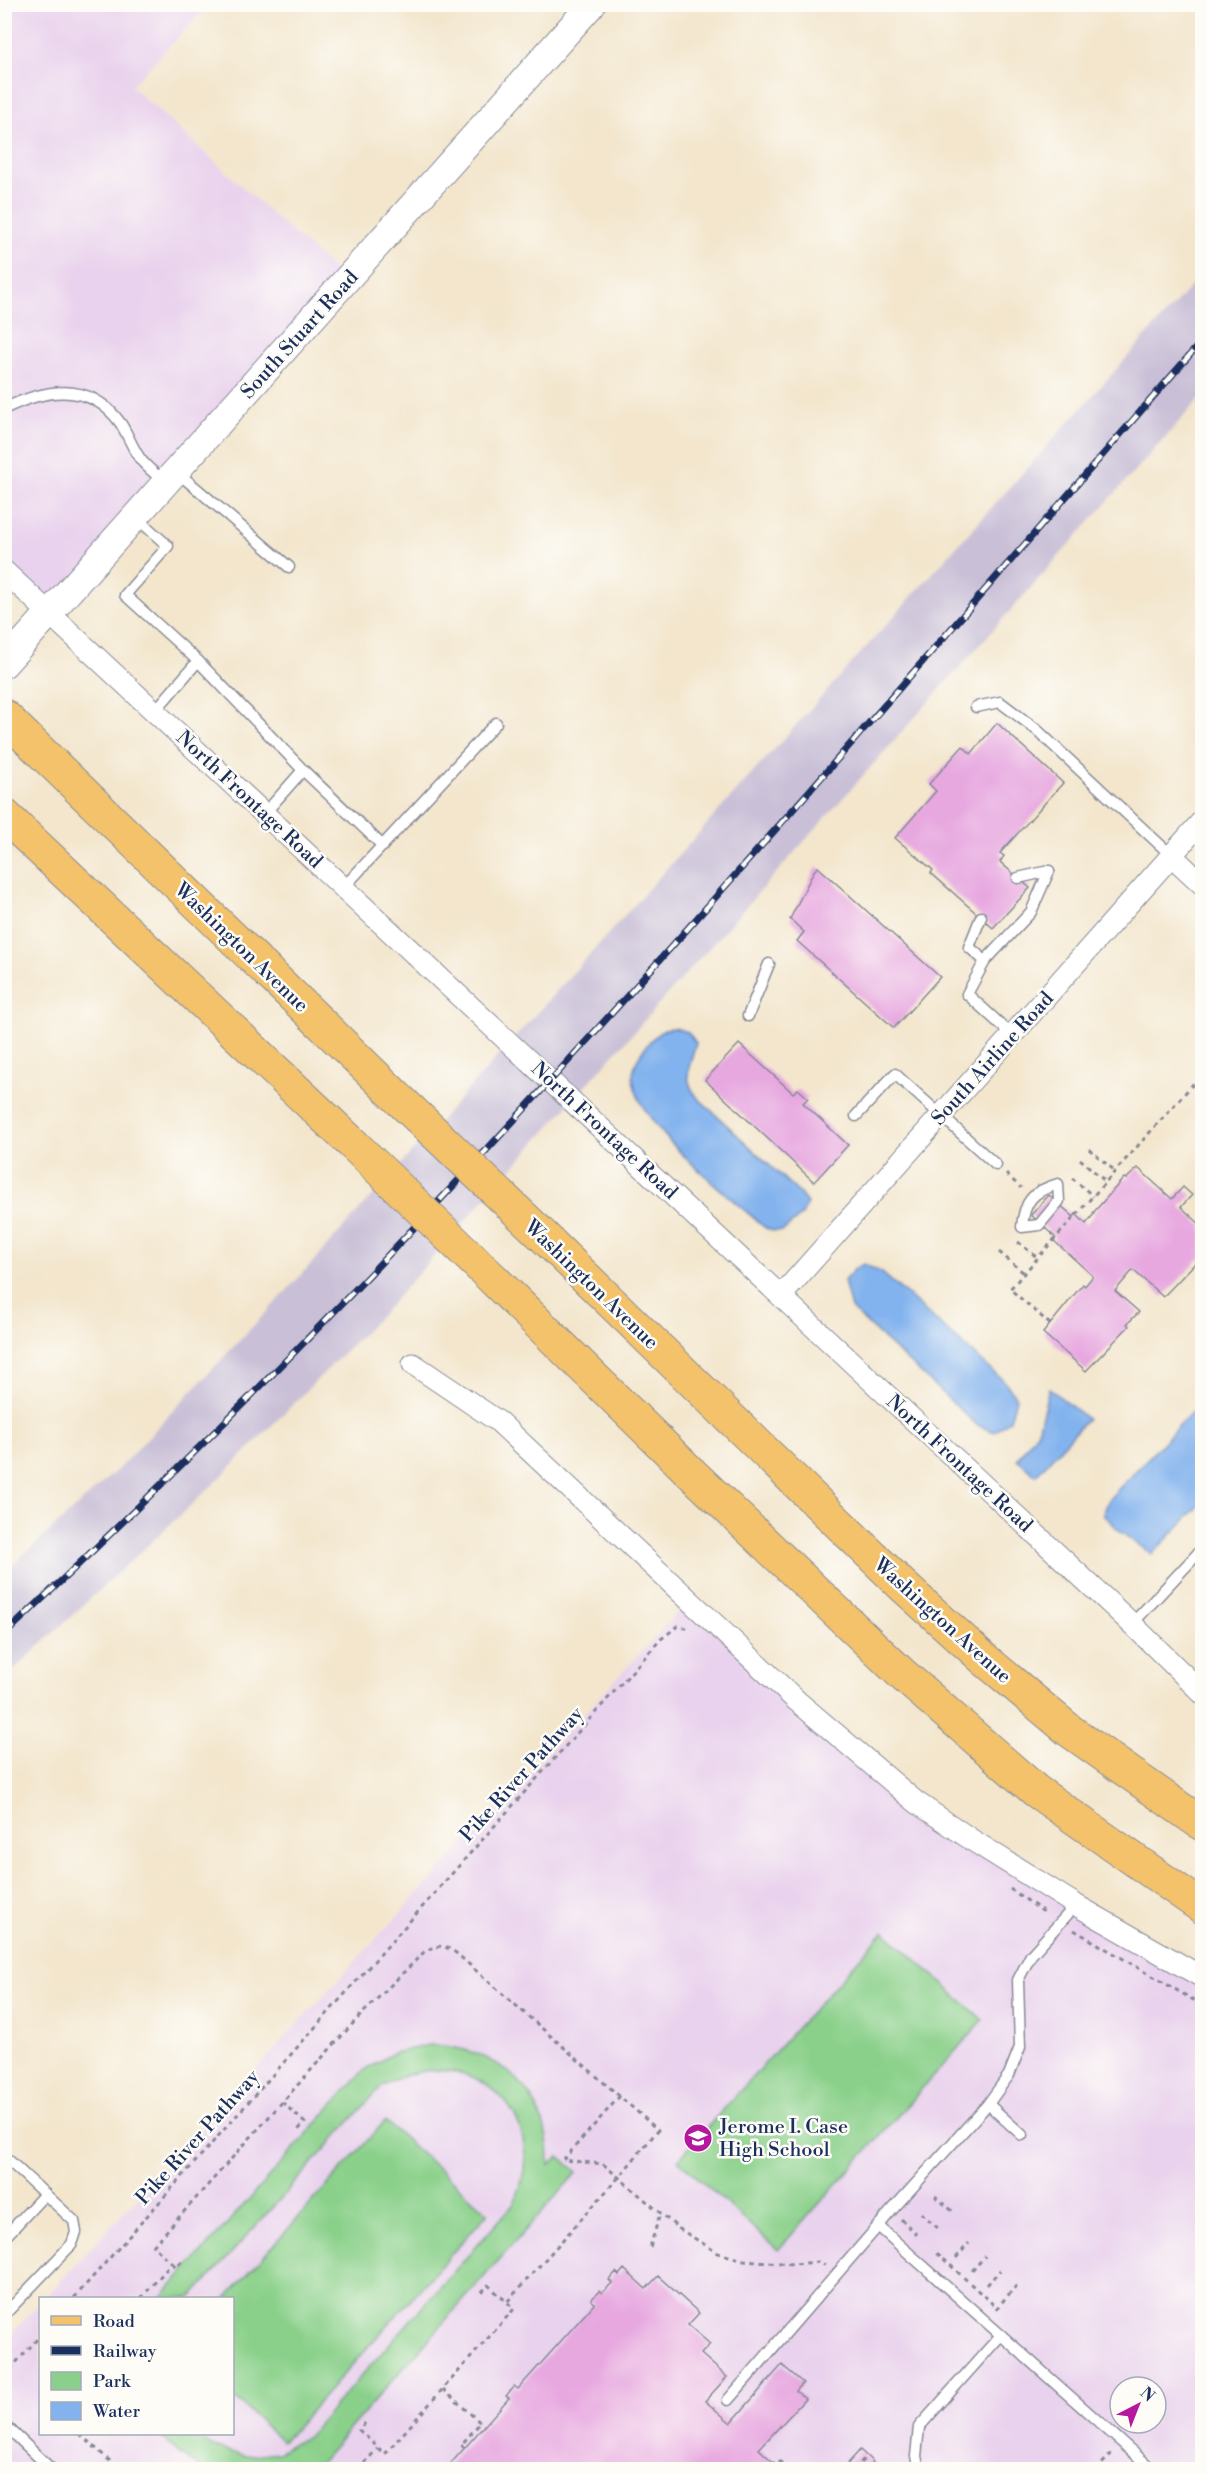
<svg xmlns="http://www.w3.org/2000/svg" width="1207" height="2474" font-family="'Libre Bodoni',serif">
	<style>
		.built { fill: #e9d2ed; fill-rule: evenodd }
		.industrial { fill: #c9bfd7 }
		.green { fill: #8ad08a; stroke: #528074; stroke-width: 1.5 }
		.water { fill: #83b3ee; stroke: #4f71a6; stroke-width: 1.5 }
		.building { fill: #e7a8e0 }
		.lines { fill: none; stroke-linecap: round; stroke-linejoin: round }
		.service-casing { stroke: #878a96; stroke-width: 13 }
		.minor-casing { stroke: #878a96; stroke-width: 23 }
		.tertiary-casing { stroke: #878a96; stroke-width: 29 }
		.primary-casing { stroke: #878a96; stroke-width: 35 }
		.path { stroke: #878a96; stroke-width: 3; stroke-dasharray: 4.5 4.5; stroke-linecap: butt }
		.service { stroke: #fff; stroke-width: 10 }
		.minor { stroke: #fff; stroke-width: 21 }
		.tertiary { stroke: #fff; stroke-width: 27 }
		.primary { stroke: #f3c26a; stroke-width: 33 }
		.rail-casing { stroke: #1b2f5e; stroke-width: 7 }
		.rail { stroke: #fdfcf7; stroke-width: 4.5; stroke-dasharray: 14; stroke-linecap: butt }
		.primary-bridge-casing { stroke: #878a96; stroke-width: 35; stroke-linecap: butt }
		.primary-bridge { stroke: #f3c26a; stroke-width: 33 }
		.labels { text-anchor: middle; stroke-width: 5; stroke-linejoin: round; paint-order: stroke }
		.street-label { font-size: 20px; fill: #1b2f5e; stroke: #fdfcf7 }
		.poi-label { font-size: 20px; fill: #1b2f5e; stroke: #fdfcf7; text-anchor: start }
	</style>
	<rect width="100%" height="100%" fill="#fdfcf7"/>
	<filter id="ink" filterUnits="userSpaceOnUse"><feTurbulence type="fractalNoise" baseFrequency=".0167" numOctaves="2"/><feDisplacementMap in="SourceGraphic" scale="12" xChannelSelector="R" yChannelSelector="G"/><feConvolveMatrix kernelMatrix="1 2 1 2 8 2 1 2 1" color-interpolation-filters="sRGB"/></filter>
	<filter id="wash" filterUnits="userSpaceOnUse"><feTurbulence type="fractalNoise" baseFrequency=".008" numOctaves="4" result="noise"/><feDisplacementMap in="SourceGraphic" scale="24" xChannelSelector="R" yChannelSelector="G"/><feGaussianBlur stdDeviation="1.35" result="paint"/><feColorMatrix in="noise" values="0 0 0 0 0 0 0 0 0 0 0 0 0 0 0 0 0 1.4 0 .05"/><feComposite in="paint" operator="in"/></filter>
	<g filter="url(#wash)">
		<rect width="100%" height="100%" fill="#f3e6cd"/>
		<g class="built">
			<path d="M 4,5 L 209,5 L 131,86 L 346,281 L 50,613 L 5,571 Z"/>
			<path d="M 688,1601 L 916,1802 L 1202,1977 L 1202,2469 L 5,2469 L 4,2342 L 40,2303 L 40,2434 L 232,2434 L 232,2298 L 45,2298 ZM 1120,2387 L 1156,2387 L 1156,2423 L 1120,2423 Z"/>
		</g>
		<path class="industrial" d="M 1202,274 L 1202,396 L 383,1313 L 220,1478 L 5,1678 L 5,1572 L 118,1469 L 292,1285 Z"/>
		<g class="green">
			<path d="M 884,1931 L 983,2020 L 778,2250 L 678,2160 Z"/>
			<path d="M 429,2045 C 500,2047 550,2093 549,2165 L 559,2156 L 577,2172 L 314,2469 L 205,2469 C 188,2460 172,2450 161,2434 L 193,2434 L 213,2447 L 245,2456 L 278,2452 L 307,2437 L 513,2205 C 558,2113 466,2034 380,2088 L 191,2298 L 161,2298 L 363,2071 L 394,2053 Z"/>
			<path d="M 385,2121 L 488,2213 L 283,2442 L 233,2396 L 232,2298 L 226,2298 Z"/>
		</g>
		<g class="water">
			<path d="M 674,1028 L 688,1032 L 696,1043 C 690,1064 682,1077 696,1096 L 800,1194 L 807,1203 L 802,1215 L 783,1231 L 773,1231 L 764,1227 C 729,1195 635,1125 633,1077 C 633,1067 637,1059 642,1052 C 650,1040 659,1029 674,1028 Z"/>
			<path d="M 864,1264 L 882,1273 L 1006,1383 L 1016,1398 L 1010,1420 L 995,1432 L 977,1425 L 851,1309 L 844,1281 L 855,1268 Z"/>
			<path d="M 1049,1388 L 1087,1419 L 1036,1475 L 1017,1459 L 1038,1431 Z"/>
			<path d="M 1202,1412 L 1202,1503 L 1152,1554 L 1122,1533 L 1103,1514 L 1110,1498 L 1191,1413 Z"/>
		</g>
		<g id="blocks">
			<g class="building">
				<path d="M 997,723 L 1063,783 L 1000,853 L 1004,856 L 1000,862 L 1030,888 L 993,928 L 931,873 L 933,870 L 895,838 L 936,791 L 929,784 L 963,746 L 971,754 Z"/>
				<path d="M 818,867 L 940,977 L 894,1028 L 797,941 L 804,932 L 790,919 L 814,871 Z"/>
				<path d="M 739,1044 L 793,1093 L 798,1089 L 808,1098 L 803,1103 L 848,1145 L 814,1182 L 705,1080 Z"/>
				<path d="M 1138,1168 L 1172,1199 L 1183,1187 L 1192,1195 L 1181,1207 L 1202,1226 L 1202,1256 L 1163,1297 L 1133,1270 L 1115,1291 L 1139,1312 L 1127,1324 L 1129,1326 L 1086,1371 L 1043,1333 L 1083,1284 L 1085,1286 L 1093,1276 L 1053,1240 L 1055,1237 L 1031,1215 L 1049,1195 L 1074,1217 L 1076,1214 L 1086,1224 L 1094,1214 L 1093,1213 L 1124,1178 L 1126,1179 Z"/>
				<path d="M 624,2269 L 646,2289 L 658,2276 L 699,2313 L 688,2325 L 710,2344 L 701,2354 L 727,2377 L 705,2401 L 731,2423 L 782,2365 L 803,2383 L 796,2391 L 805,2399 L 759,2449 L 782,2470 L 445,2470 L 509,2398 L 506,2396 L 514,2386 L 518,2389 L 595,2303 L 591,2300 L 599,2291 L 602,2293 L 612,2283 L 609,2280 L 616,2272 L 619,2275 Z"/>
				<path d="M 860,2450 L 873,2462 L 867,2470 L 842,2470 Z"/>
			</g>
		</g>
	</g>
	<g filter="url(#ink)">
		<use href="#blocks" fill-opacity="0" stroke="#878a96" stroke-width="1.5"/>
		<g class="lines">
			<g class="service-casing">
				<g id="service">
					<path d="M 4,409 C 46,388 91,381 121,424 C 128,435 132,447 139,457 C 145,467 157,475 166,483"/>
					<path d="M 177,472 L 289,567"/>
					<path d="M 137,518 L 168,546 L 125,595 L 198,661 L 155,711"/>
					<path d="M 198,661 L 303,770"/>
					<path d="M 976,707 L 1000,702 L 1037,730 L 1172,856"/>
					<path d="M 265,813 L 303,770 L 383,846"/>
					<path d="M 1018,878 L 1049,871"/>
					<path d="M 344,887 L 496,723"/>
					<path d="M 981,917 L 969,947 L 985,961"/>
					<path d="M 748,1016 L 769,964"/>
					<path d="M 1012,1035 L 967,994 L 985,961 L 1031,912 L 1049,871"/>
					<path d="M 856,1116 L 895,1074 L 996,1165"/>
					<path d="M 1058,1184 L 1059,1201 L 1039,1225 L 1022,1227 C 1024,1201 1033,1191 1058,1184 Z"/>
					<path d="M 1132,1624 L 1202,1549"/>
					<path d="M 988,2104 L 1022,2135"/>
					<path d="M 4,2156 L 74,2221 L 76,2232 L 72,2244 L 4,2315"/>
					<path d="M 878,2226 L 1153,2470"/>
					<path d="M 4,2238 L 45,2194"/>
					<path d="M 728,2400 L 892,2210 L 988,2104 L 1009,2075 L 1020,2047 L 1018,1980 L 1031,1955 L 1076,1905"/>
					<path d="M 4,2424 L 52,2470"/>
					<path d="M 919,2470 L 916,2456 L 919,2427 L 1001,2335"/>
				</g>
			</g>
			<g class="minor-casing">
				<g id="minor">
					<path d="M 4,571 L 1132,1624 L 1202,1693"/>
					<path d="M 1172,856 L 1202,884"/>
					<path d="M 781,1296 L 1202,821"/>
					<path d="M 413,1364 L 499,1422 L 797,1701 L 916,1802 L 972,1840 L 1076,1905 L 1202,1977"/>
				</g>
			</g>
			<g class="tertiary-casing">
				<path id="tertiary" d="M 4,664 L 592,4"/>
			</g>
			<g class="primary-casing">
				<g id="primary">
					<path d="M 4,716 L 400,1100"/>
					<path d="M 4,815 L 353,1144"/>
					<path d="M 539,1232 L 903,1586 L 984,1659 L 1070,1731 L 1202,1824"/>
					<path d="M 494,1280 L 687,1469 L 902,1674 L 1036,1791 L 1202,1907"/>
				</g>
			</g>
			<g class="path">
				<path d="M 1089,1149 L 1115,1171"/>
				<path d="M 1080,1159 L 1106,1182"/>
				<path d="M 1006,1174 L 1021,1188"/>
				<path d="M 1072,1178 L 1093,1196"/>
				<path d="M 1018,1242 L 1038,1258"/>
				<path d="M 999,1252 L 1024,1273"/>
				<path d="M 1050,1324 L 1010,1289 L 1202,1074"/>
				<path d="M 1010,1889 L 1047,1914"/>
				<path d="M 1074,1930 L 1202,2005"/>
				<path d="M 620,2096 L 563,2160 L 603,2164 L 678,2228 L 718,2253 L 744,2260 L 793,2264 L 818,2262 L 825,2265"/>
				<path d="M 282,2102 L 305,2123 L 298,2130"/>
				<path d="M 935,2196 L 955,2213"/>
				<path d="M 921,2213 L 940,2230"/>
				<path d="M 901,2219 L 919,2237"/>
				<path d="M 650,2247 L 660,2214"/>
				<path d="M 937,2253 L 997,2308"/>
				<path d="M 956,2258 L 969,2243"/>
				<path d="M 172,2263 L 176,2267 L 182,2261"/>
				<path d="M 972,2271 L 985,2256"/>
				<path d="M 987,2285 L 1000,2270"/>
				<path d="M 74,2298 L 661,1639 L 678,1626 L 690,1629"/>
				<path d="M 141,2298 L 172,2263 L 153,2246 L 356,2020 L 423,1953 C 436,1944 443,1944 456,1953 L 658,2130 L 619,2177 L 507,2302 L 488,2285 L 481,2293"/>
				<path d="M 996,2309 L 1017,2285"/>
				<path d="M 4,2376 L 40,2336"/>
				<path d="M 443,2389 L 484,2426"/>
				<path d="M 365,2423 L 359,2430 L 385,2454 L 514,2309 L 507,2302"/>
				<path d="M 1130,2433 L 1140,2423"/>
				<path d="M 80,2434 L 120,2470"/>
				<path d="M 465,2448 L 461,2445 L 480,2423"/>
				<path d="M 779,2461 L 788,2470"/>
				<path d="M 358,2470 L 378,2448"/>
				<path d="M 855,2470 L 866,2456"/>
				<path d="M 1096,2470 L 1112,2453"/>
			</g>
			<use href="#service" class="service"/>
			<use href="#minor" class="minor"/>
			<use href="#tertiary" class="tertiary"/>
			<use href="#primary" class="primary"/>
			<g class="rail-casing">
				<path id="rail" d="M 4,1635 C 123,1523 239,1410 352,1293 C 646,986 922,661 1202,341"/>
			</g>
			<use href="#rail" class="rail"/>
			<g class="primary-bridge-casing">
				<g id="primary-bridge">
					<path d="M 400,1100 L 539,1232"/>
					<path d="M 353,1144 L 494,1280"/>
				</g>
			</g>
			<use href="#primary-bridge" class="primary-bridge"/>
		</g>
	</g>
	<defs>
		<g id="school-disc" transform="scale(1.5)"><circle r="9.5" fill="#b5179e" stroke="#fdfcf7"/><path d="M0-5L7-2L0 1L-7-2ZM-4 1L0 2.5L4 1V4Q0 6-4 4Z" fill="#fff"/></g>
	</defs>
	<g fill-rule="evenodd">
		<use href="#school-disc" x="698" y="2138"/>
	</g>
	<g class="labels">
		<g class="street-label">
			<text transform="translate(299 334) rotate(-48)" y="7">South Stuart Road</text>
			<text transform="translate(250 799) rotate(43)" y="7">North Frontage Road</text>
			<text transform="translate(242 947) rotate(44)" y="7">Washington Avenue</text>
			<text transform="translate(992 1058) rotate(-48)" y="7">South Airline Road</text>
			<text transform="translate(605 1130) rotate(43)" y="7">North Frontage Road</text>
			<text transform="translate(592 1284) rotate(44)" y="7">Washington Avenue</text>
			<text transform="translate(960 1463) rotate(43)" y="7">North Frontage Road</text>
			<text transform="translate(943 1620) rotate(42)" y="7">Washington Avenue</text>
			<text transform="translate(521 1774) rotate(-48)" y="7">Pike River Pathway</text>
			<text transform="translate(197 2137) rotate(-48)" y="7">Pike River Pathway</text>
		</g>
		<g class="poi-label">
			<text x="719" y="2133">Jerome I. Case<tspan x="719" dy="23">High School</tspan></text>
		</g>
	</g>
	<rect width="1207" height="2474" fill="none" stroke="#fdfcf7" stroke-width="24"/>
	<rect x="39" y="2297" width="195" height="138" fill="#fdfcf7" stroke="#a3aaba" stroke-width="1.5"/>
	<rect x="51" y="2316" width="30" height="9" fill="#f3c26a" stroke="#a3aaba" stroke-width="1.5"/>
	<text x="93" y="2327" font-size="18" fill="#1b2f5e">Road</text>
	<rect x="51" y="2346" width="30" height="9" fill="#1b2f5e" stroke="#a3aaba" stroke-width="1.5"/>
	<text x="93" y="2357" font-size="18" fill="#1b2f5e">Railway</text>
	<rect x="51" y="2372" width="30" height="18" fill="#8ad08a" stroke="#a3aaba" stroke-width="1.5"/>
	<text x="93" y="2387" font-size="18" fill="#1b2f5e">Park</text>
	<rect x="51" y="2402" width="30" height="18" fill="#83b3ee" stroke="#a3aaba" stroke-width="1.5"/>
	<text x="93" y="2417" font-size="18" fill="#1b2f5e">Water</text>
	<g transform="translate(1138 2405) rotate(42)"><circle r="28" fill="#fdfcf7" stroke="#a3aaba" stroke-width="1.5"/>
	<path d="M0-4.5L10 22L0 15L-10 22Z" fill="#b5179e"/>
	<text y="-9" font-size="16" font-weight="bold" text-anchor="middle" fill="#1b2f5e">N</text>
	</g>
</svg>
